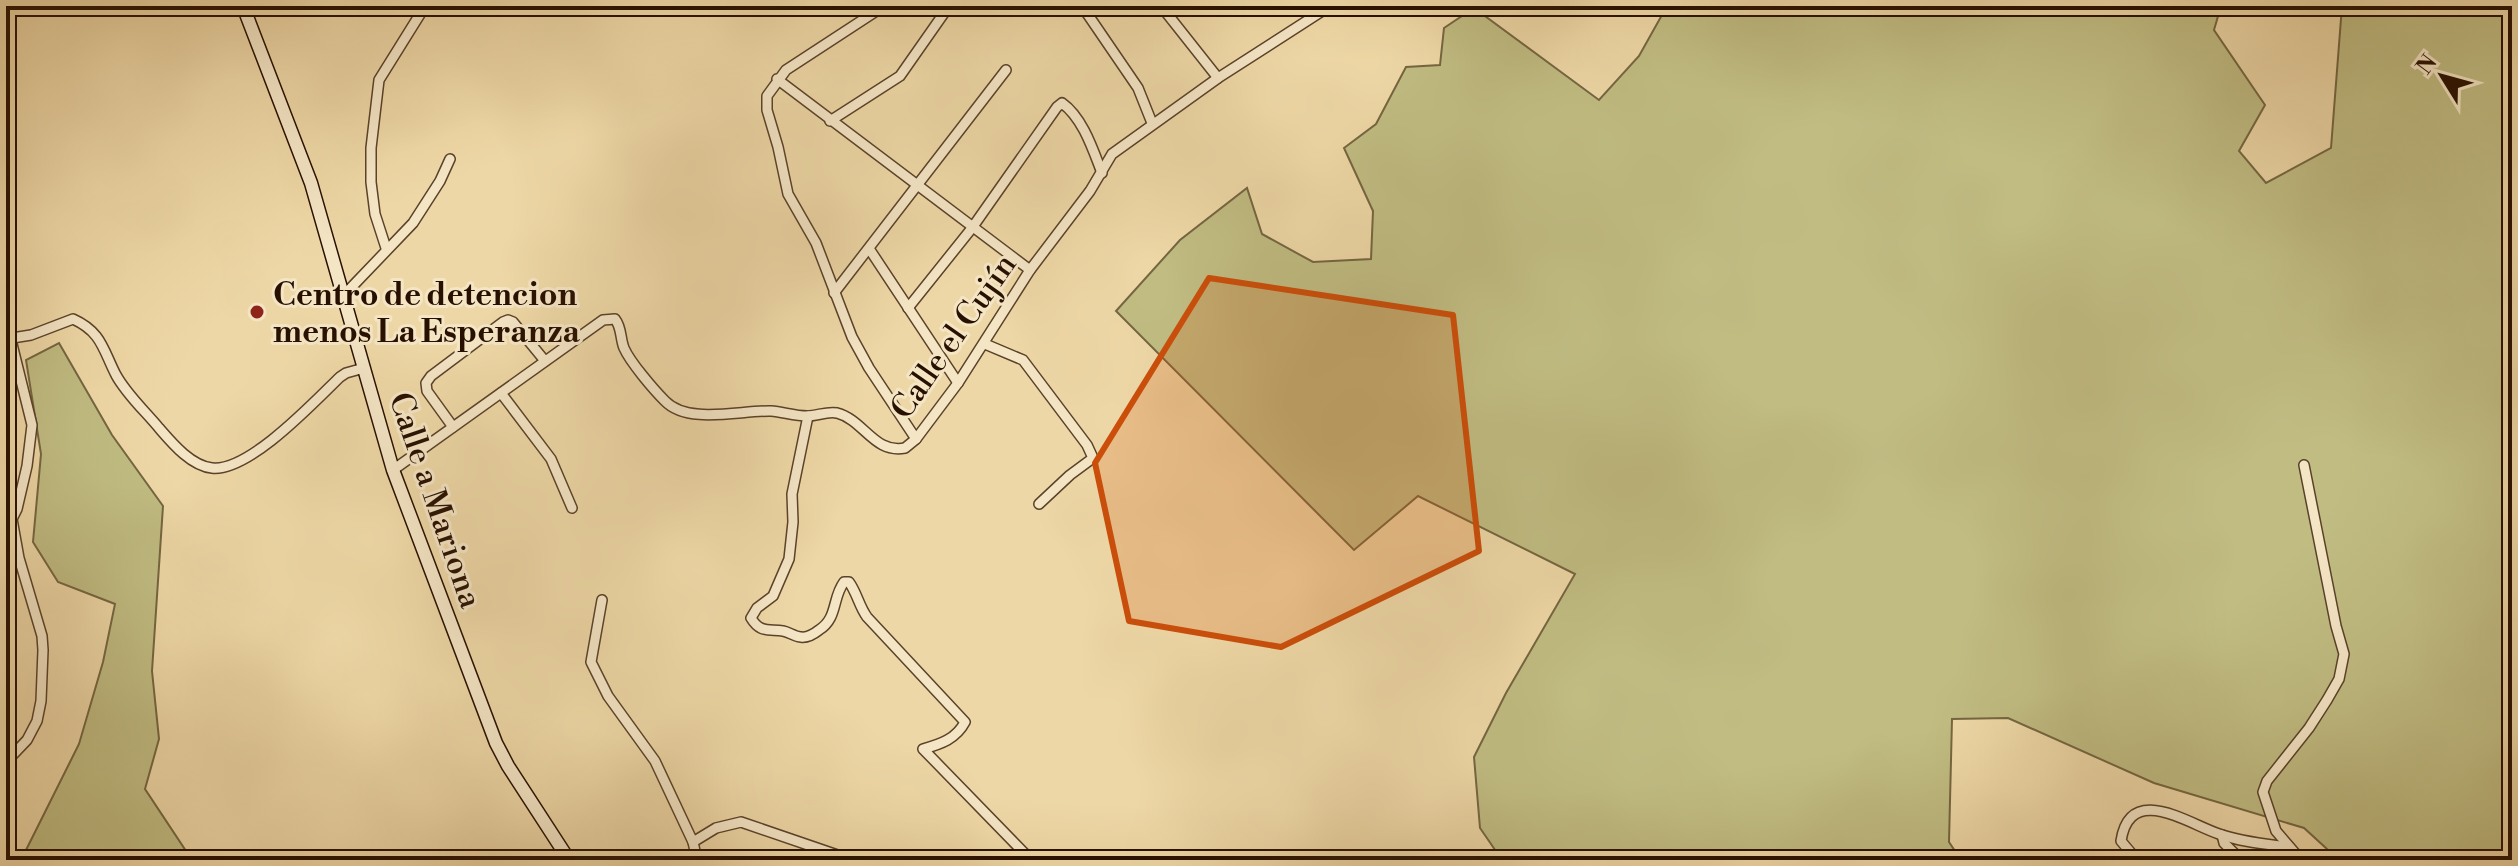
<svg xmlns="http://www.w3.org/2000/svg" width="2518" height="866" font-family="'Libre Bodoni',serif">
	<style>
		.green { fill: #c0bc82; stroke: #746641; stroke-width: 2 }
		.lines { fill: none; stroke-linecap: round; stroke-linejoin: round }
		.minor-casing { stroke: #5a422a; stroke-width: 12 }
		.secondary-casing { stroke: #281000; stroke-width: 15 }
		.minor { stroke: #f4e5c5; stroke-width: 9 }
		.secondary { stroke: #f4e5c5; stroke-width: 12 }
		.marked { fill: #cb4e0a; fill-opacity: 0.2; stroke: #cb4e0a; stroke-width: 6; stroke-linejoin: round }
		.poi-dot { fill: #8f2418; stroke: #f4e5c5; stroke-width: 3 }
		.labels { text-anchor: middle; stroke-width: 6; stroke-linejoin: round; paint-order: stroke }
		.poi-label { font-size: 32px; font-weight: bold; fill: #281000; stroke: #f4e5c5; text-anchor: start }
		.street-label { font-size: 32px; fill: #281000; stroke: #f4e5c5 }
	</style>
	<rect width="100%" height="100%" fill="#eed7a6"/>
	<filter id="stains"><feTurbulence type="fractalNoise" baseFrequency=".0025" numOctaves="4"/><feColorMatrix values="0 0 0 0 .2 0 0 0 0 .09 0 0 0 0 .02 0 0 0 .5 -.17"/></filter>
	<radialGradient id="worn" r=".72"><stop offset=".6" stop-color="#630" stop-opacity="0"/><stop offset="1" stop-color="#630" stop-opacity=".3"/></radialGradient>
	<g class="green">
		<path d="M 1667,6 L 2221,6 L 2214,30 L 2265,105 L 2239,151 L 2266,183 L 2331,148 L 2342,6 L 2512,6 L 2512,860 L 2339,860 L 2304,828 L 2154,783 L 2008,718 L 1952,719 L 1949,842 L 1961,860 L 1502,860 L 1480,828 L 1474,757 L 1506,693 L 1575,574 L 1418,496 L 1354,550 L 1116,311 L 1180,240 L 1247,188 L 1262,234 L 1313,262 L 1371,259 L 1373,211 L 1344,148 L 1376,124 L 1406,67 L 1440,65 L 1444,28 L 1474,8 L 1599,100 L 1639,56 Z"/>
		<path d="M 59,343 L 112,435 L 163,506 L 152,671 L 159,739 L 145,789 L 192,860 L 21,860 L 79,744 L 103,662 L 115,604 L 58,582 L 33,542 L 41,454 L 26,360 Z"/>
	</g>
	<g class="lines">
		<g class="minor-casing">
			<g id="minor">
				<path d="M 884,6 L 786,70 L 767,96 L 767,110 L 778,147 L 788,194 L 816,243 L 852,337 L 869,368 L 916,439"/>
				<path d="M 1082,6 L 1138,88 L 1152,123"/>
				<path d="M 1161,6 L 1218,78"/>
				<path d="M 777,79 L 1030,270"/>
				<path d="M 830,121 L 900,76 L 949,6"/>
				<path d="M 386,248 L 375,214 L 371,182 L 371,148 L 379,80 L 422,11"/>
				<path d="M 870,250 L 958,383"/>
				<path d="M 834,293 L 1006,70"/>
				<path d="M 345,294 L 413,223 L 440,181 L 450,159"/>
				<path d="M 908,308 L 972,228 L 1057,107 L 1062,103 C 1083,118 1093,150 1102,173"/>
				<path d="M 6,339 L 31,335 L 73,319 C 102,332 103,350 116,375 C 127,395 145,411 159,428 C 172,443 191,466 212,468 C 249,472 314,402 340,377 L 346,373 L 364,368"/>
				<path d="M 985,344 L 1023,360 L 1087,445 L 1093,458 L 1070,475 L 1039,504"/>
				<path d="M 501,393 L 551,459 L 572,508"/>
				<path d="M 808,416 L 792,494 L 793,522 L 789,559 L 773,596 L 757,608 L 751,618 C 760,633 768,629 783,631 C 789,632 795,637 801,637 C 808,638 814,634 819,630 C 838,618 832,598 844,582 L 849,582 C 857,593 859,606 867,617 L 965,722 C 956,739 941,744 923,749 L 1031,860"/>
				<path d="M 453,427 L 427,391 L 426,383 L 431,376 L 503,322 L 508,320 L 513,322 L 545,361"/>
				<path d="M 393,470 L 603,320 L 615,319 C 622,328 620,338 624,348 C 630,362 654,390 665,401 C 688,425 741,410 771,411 C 783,412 795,416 807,416 C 817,416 827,411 837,413 C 864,420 874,454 905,448 L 916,439 L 958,383 L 1030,270 L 1090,191 L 1112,154 L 1218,78 L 1330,6"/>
				<path d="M 602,600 L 591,662 L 608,696 L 655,761 L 693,842 L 697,860"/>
				<path d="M 6,762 L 27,740 L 37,721 L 41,701 L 43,650 L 42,636 L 19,558 L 12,519 L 17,509 L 27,466 L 32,425 L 11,340"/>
				<path d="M 2222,835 L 2224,843 L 2241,860"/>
				<path d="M 693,842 L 716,828 L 741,822 L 852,860"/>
				<path d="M 2137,860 L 2121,841 C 2130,783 2187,823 2219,834 C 2241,842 2266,844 2288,847"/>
				<path d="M 2301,860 L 2276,831 L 2263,792 L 2267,781 L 2309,728 L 2327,700 L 2339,679 L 2344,654 L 2336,626 L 2304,465"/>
			</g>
		</g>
		<g class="secondary-casing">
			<path id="secondary" d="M 243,6 L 311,183 L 393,470 L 496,743 L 508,766 L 569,860"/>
		</g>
		<use href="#minor" class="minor"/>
		<use href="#secondary" class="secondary"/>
	</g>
	<path class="marked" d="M 1209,278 L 1453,315 L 1479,551 L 1281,647 L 1129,621 L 1095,463 Z"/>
	<circle class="poi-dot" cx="257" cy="312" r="8"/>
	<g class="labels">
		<g class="poi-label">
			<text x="273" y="305">Centro de detencion<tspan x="273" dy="37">menos La Esperanza</tspan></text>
		</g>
		<g class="street-label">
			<text transform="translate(953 336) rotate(-55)" y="11">Calle el Cujín</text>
			<text transform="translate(436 500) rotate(71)" y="11">Calle a Mariona</text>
		</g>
	</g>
	<rect width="2518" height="866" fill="none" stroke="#eed7a6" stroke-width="32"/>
	<rect x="8" y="8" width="2502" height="850" fill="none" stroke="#281000" stroke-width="4"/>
	<rect x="16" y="16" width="2486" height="834" fill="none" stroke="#281000" stroke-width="2"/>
	<g transform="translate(2442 76) rotate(307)" stroke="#f4e5c5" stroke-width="6" paint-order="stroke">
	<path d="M0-6L14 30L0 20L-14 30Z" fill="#281000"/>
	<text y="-12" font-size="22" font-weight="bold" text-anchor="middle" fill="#281000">N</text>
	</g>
	<rect width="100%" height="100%" filter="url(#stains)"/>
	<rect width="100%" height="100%" fill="url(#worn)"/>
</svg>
